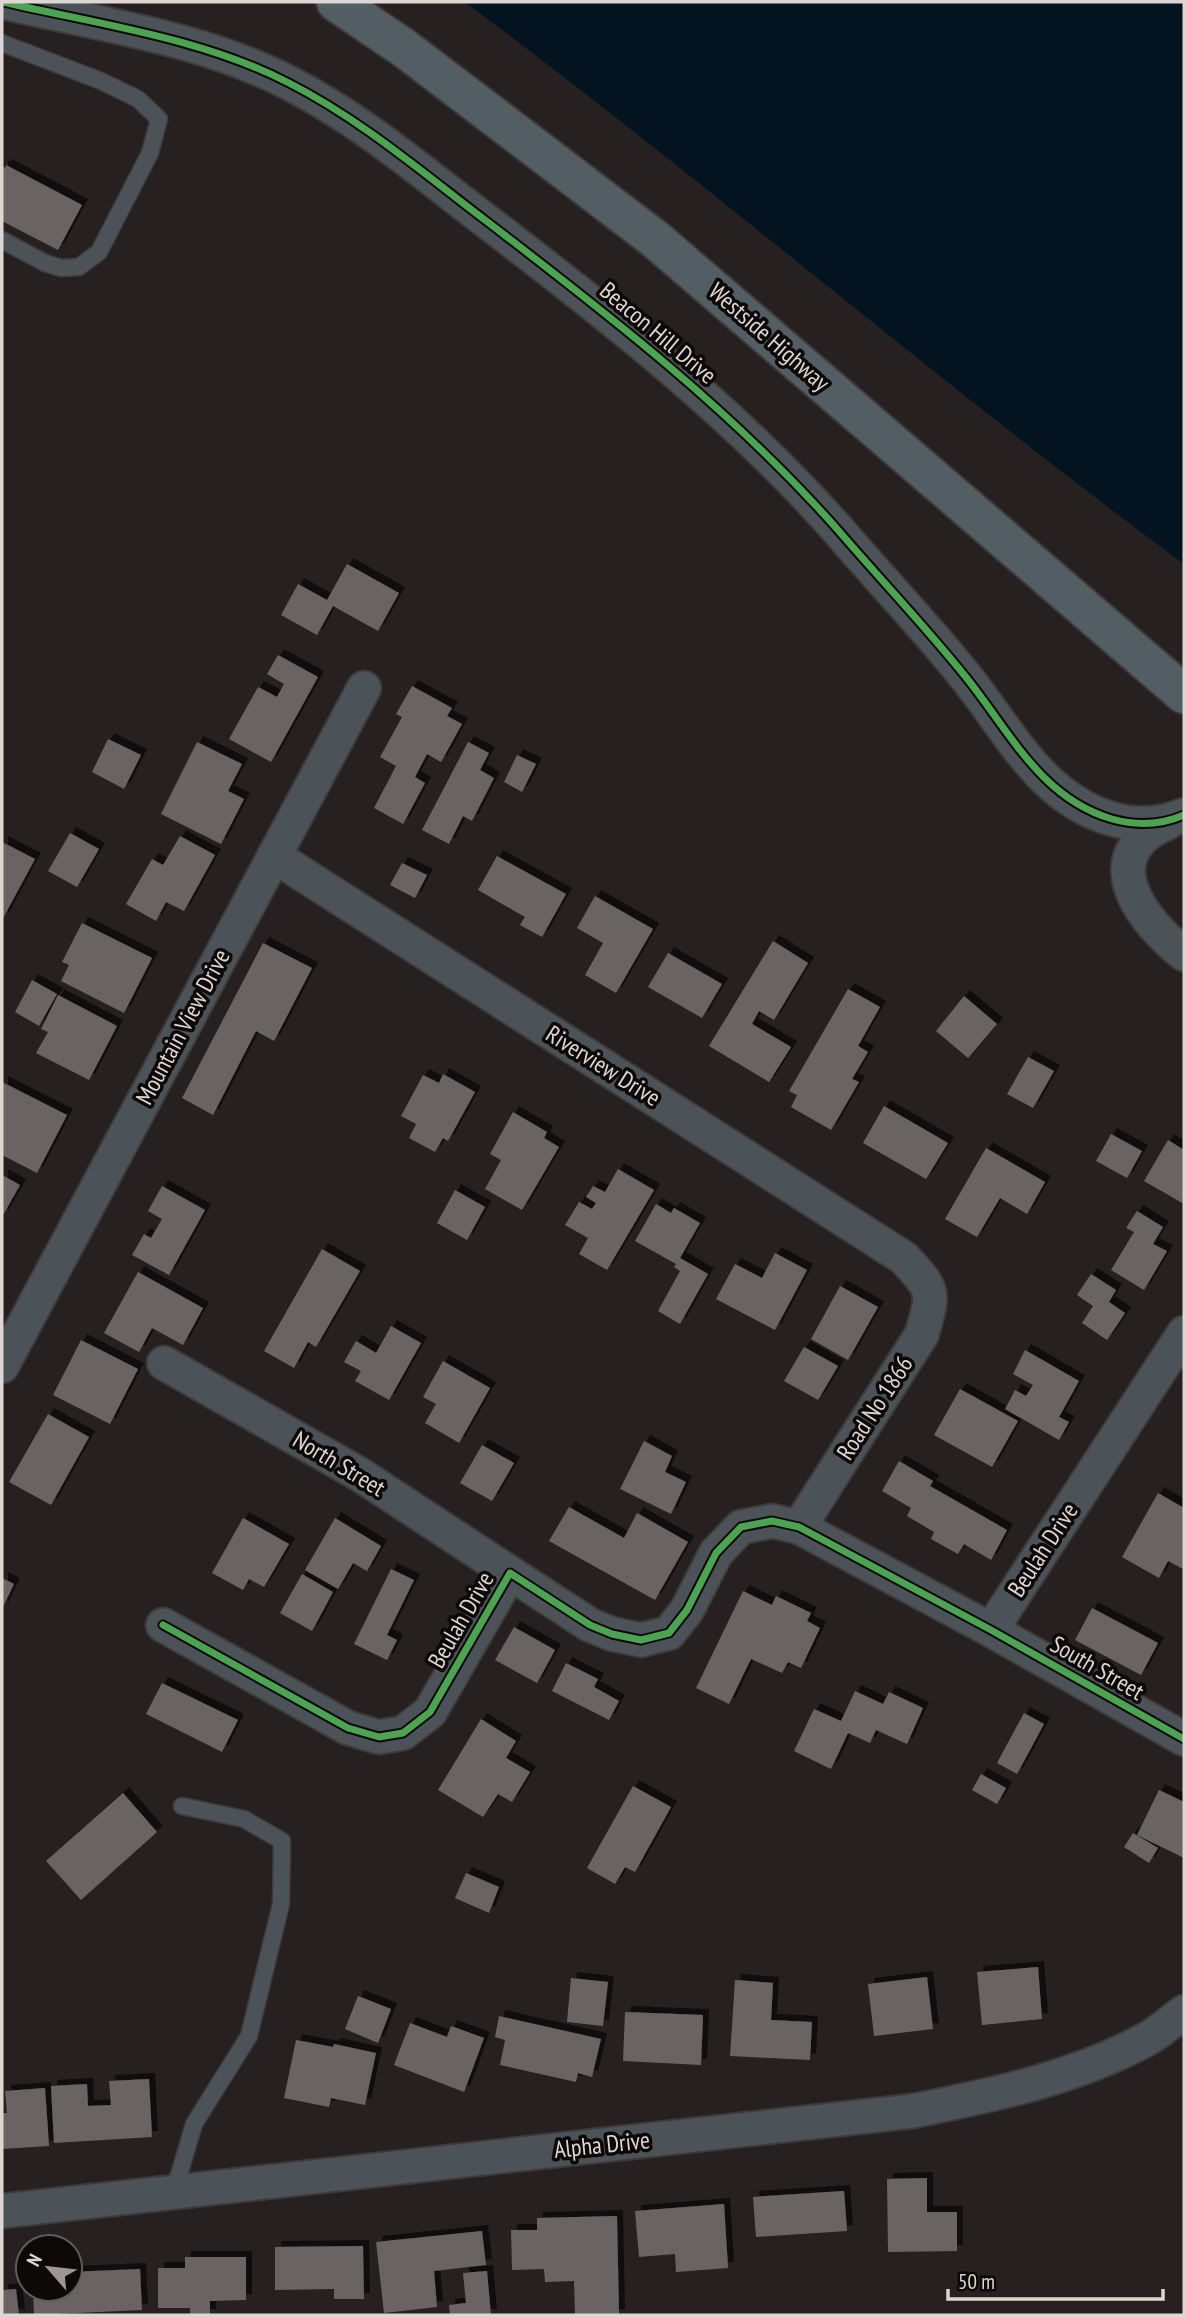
<svg xmlns="http://www.w3.org/2000/svg" width="1186" height="2317" font-family="'PT Sans Narrow',sans-serif">
	<style>
		.water { fill: #031420 }
		.building { fill: #6a6464; filter: url(#shadow) }
		.lines { fill: none; stroke-linecap: round; stroke-linejoin: round }
		.service-casing { stroke: #3f3a3a; stroke-width: 19 }
		.minor-casing { stroke: #3f3a3a; stroke-width: 37 }
		.secondary-casing { stroke: #3f3a3a; stroke-width: 42 }
		.service { stroke: #4b5358; stroke-width: 16 }
		.minor { stroke: #4b5358; stroke-width: 33 }
		.secondary { stroke: #535d64; stroke-width: 38 }
		.cycleway-casing { stroke: #0e0909; stroke-width: 11 }
		.cycleway { stroke: #4ca352; stroke-width: 7 }
		.labels { text-anchor: middle; stroke-width: 7; stroke-linejoin: round; paint-order: stroke }
		.street-label { font-size: 24px; fill: #ded6d5; stroke: #0e0909 }
	</style>
	<defs>
		<filter id="shadow"><feDropShadow dx="6" dy="-6" stdDeviation="0" flood-color="#0009"/></filter>
	</defs>
	<rect width="100%" height="100%" fill="#262020"/>
	<path class="water" d="M 465,2 L 1184,2 L 1184,564 C 939,383 709,184 465,2 Z"/>
	<g class="building">
		<path d="M 6,165 L 82,205 L 58,250 L 2,221 L 2,166 L 5,168 Z"/>
		<path d="M 347,564 L 399,593 L 378,631 L 333,606 L 317,635 L 281,615 L 298,584 L 327,600 Z"/>
		<path d="M 278,655 L 318,677 L 271,762 L 229,739 L 258,687 L 277,697 L 284,684 L 267,674 Z"/>
		<path d="M 412,686 L 452,708 L 447,716 L 462,724 L 441,762 L 427,754 L 415,777 L 425,783 L 403,824 L 374,808 L 396,766 L 380,757 L 402,717 L 396,714 Z"/>
		<path d="M 108,739 L 141,755 L 124,789 L 92,772 Z"/>
		<path d="M 197,742 L 242,764 L 228,791 L 244,799 L 221,844 L 161,814 Z"/>
		<path d="M 468,742 L 489,753 L 480,770 L 494,778 L 472,821 L 463,816 L 449,844 L 422,830 Z"/>
		<path d="M 517,755 L 536,764 L 522,792 L 504,782 Z"/>
		<path d="M 70,833 L 99,849 L 77,887 L 48,871 Z"/>
		<path d="M 180,836 L 215,855 L 184,911 L 166,902 L 156,921 L 126,904 L 152,859 L 163,865 Z"/>
		<path d="M 2,842 L 35,859 L 2,920 Z"/>
		<path d="M 497,856 L 566,894 L 542,937 L 520,925 L 525,917 L 478,890 Z"/>
		<path d="M 402,863 L 427,875 L 415,898 L 390,885 Z"/>
		<path d="M 595,896 L 653,929 L 616,993 L 585,975 L 603,943 L 577,928 Z"/>
		<path d="M 82,923 L 152,958 L 124,1013 L 61,981 L 69,965 L 62,962 Z"/>
		<path d="M 773,941 L 808,963 L 774,1020 L 759,1011 L 752,1024 L 791,1047 L 769,1082 L 709,1046 Z"/>
		<path d="M 263,943 L 312,968 L 274,1041 L 256,1031 L 213,1115 L 182,1098 Z"/>
		<path d="M 668,953 L 722,984 L 702,1018 L 648,987 Z"/>
		<path d="M 32,980 L 57,994 L 39,1026 L 15,1012 Z"/>
		<path d="M 848,989 L 880,1007 L 858,1046 L 868,1052 L 852,1079 L 859,1082 L 831,1130 L 791,1107 L 797,1095 L 789,1091 Z"/>
		<path d="M 58,995 L 117,1026 L 89,1080 L 36,1053 L 48,1032 L 41,1029 Z"/>
		<path d="M 964,996 L 997,1024 L 968,1058 L 936,1031 Z"/>
		<path d="M 1028,1057 L 1054,1071 L 1033,1108 L 1007,1094 Z"/>
		<path d="M 443,1074 L 475,1092 L 448,1141 L 443,1138 L 435,1152 L 409,1138 L 416,1124 L 401,1116 L 423,1075 L 439,1083 Z"/>
		<path d="M 2,1082 L 67,1115 L 37,1173 L 2,1155 Z"/>
		<path d="M 884,1106 L 948,1143 L 926,1179 L 863,1143 Z"/>
		<path d="M 513,1112 L 547,1132 L 544,1138 L 559,1147 L 522,1210 L 485,1189 L 501,1160 L 490,1154 Z"/>
		<path d="M 1111,1134 L 1142,1151 L 1127,1178 L 1096,1161 Z"/>
		<path d="M 1168,1140 L 1184,1150 L 1184,1204 L 1144,1181 Z"/>
		<path d="M 986,1148 L 1045,1182 L 1027,1214 L 1000,1198 L 977,1237 L 945,1219 Z"/>
		<path d="M 618,1169 L 654,1190 L 607,1270 L 579,1254 L 588,1238 L 565,1225 L 579,1202 L 592,1209 L 596,1203 L 586,1197 L 593,1186 L 605,1192 Z"/>
		<path d="M 2,1175 L 20,1185 L 2,1217 Z"/>
		<path d="M 162,1186 L 205,1210 L 169,1275 L 132,1255 L 144,1234 L 151,1238 L 162,1219 L 148,1211 Z"/>
		<path d="M 455,1190 L 485,1207 L 467,1240 L 437,1223 Z"/>
		<path d="M 656,1204 L 671,1213 L 674,1208 L 700,1223 L 680,1258 L 708,1274 L 680,1324 L 658,1311 L 680,1271 L 674,1267 L 676,1264 L 635,1241 Z"/>
		<path d="M 1137,1211 L 1163,1227 L 1153,1244 L 1167,1251 L 1144,1290 L 1111,1270 L 1134,1232 L 1126,1228 Z"/>
		<path d="M 322,1249 L 360,1271 L 316,1347 L 308,1342 L 294,1368 L 264,1351 Z"/>
		<path d="M 775,1253 L 807,1270 L 775,1330 L 716,1299 L 735,1264 L 762,1278 Z"/>
		<path d="M 138,1272 L 203,1308 L 183,1345 L 152,1328 L 139,1352 L 104,1333 Z"/>
		<path d="M 1091,1274 L 1116,1290 L 1109,1302 L 1125,1313 L 1107,1340 L 1082,1323 L 1093,1306 L 1077,1295 Z"/>
		<path d="M 840,1286 L 878,1307 L 848,1360 L 811,1339 Z"/>
		<path d="M 391,1326 L 421,1343 L 389,1400 L 355,1381 L 361,1371 L 344,1362 L 356,1341 L 376,1353 Z"/>
		<path d="M 81,1340 L 138,1369 L 110,1424 L 53,1395 Z"/>
		<path d="M 804,1347 L 838,1366 L 818,1400 L 784,1381 Z"/>
		<path d="M 1025,1350 L 1079,1381 L 1059,1417 L 1069,1422 L 1059,1440 L 1005,1409 L 1015,1390 L 1026,1396 L 1033,1385 L 1013,1374 Z"/>
		<path d="M 443,1361 L 490,1388 L 459,1443 L 425,1423 L 436,1404 L 423,1397 Z"/>
		<path d="M 960,1389 L 1018,1421 L 992,1467 L 934,1435 Z"/>
		<path d="M 48,1414 L 89,1437 L 51,1505 L 9,1482 Z"/>
		<path d="M 644,1441 L 672,1456 L 665,1472 L 686,1482 L 671,1514 L 620,1489 Z"/>
		<path d="M 482,1445 L 514,1463 L 492,1501 L 460,1483 Z"/>
		<path d="M 899,1461 L 933,1481 L 930,1486 L 1007,1530 L 991,1560 L 964,1544 L 958,1554 L 931,1539 L 934,1532 L 907,1516 L 911,1508 L 882,1491 Z"/>
		<path d="M 1158,1493 L 1184,1508 L 1184,1566 L 1183,1569 L 1168,1561 L 1159,1578 L 1122,1557 Z"/>
		<path d="M 569,1507 L 624,1538 L 637,1513 L 688,1542 L 655,1600 L 549,1541 Z"/>
		<path d="M 243,1518 L 289,1544 L 264,1587 L 249,1579 L 243,1590 L 212,1573 Z"/>
		<path d="M 335,1518 L 381,1546 L 367,1571 L 353,1563 L 338,1589 L 305,1570 Z"/>
		<path d="M 391,1569 L 414,1580 L 387,1635 L 397,1640 L 387,1660 L 354,1644 Z"/>
		<path d="M 302,1574 L 333,1592 L 312,1631 L 280,1613 Z"/>
		<path d="M 2,1578 L 14,1584 L 2,1609 Z"/>
		<path d="M 743,1591 L 772,1605 L 776,1596 L 811,1613 L 807,1621 L 820,1628 L 801,1668 L 788,1662 L 782,1673 L 751,1659 L 729,1704 L 696,1688 Z"/>
		<path d="M 1092,1608 L 1158,1643 L 1141,1675 L 1075,1640 Z"/>
		<path d="M 514,1627 L 555,1650 L 537,1683 L 495,1660 Z"/>
		<path d="M 566,1663 L 598,1679 L 594,1687 L 619,1701 L 609,1720 L 552,1691 Z"/>
		<path d="M 162,1683 L 238,1720 L 222,1752 L 146,1714 Z"/>
		<path d="M 855,1691 L 883,1704 L 889,1692 L 923,1708 L 907,1744 L 876,1730 L 870,1743 L 848,1733 L 831,1769 L 794,1751 L 814,1709 L 841,1721 Z"/>
		<path d="M 1024,1713 L 1044,1724 L 1017,1774 L 997,1763 Z"/>
		<path d="M 481,1719 L 516,1741 L 506,1758 L 530,1772 L 512,1802 L 498,1794 L 483,1817 L 438,1790 Z"/>
		<path d="M 981,1774 L 1006,1788 L 997,1804 L 972,1790 Z"/>
		<path d="M 633,1786 L 671,1807 L 635,1872 L 625,1867 L 615,1884 L 587,1868 Z"/>
		<path d="M 1159,1790 L 1184,1802 L 1184,1858 L 1137,1835 Z"/>
		<path d="M 123,1793 L 157,1832 L 81,1900 L 46,1861 Z"/>
		<path d="M 1133,1833 L 1158,1848 L 1149,1863 L 1124,1847 Z"/>
		<path d="M 466,1873 L 499,1887 L 489,1913 L 455,1898 Z"/>
		<path d="M 1038,1967 L 1042,2019 L 982,2025 L 977,1972 Z"/>
		<path d="M 927,1977 L 933,2029 L 874,2036 L 868,1984 Z"/>
		<path d="M 571,1978 L 608,1982 L 603,2026 L 567,2022 Z"/>
		<path d="M 735,1980 L 773,1983 L 771,2020 L 812,2022 L 810,2060 L 730,2056 Z"/>
		<path d="M 358,1996 L 391,2009 L 378,2043 L 345,2029 Z"/>
		<path d="M 625,2012 L 703,2015 L 701,2065 L 623,2061 Z"/>
		<path d="M 499,2016 L 601,2039 L 592,2077 L 578,2073 L 576,2082 L 500,2065 L 505,2040 L 495,2037 Z"/>
		<path d="M 410,2023 L 447,2037 L 451,2026 L 484,2038 L 464,2092 L 394,2065 Z"/>
		<path d="M 296,2040 L 333,2047 L 334,2044 L 376,2053 L 365,2105 L 331,2098 L 329,2107 L 284,2098 Z"/>
		<path d="M 149,2079 L 152,2137 L 54,2143 L 51,2086 L 87,2084 L 88,2106 L 111,2105 L 109,2081 Z"/>
		<path d="M 45,2088 L 49,2146 L 2,2149 L 2,2113 L 7,2113 L 5,2091 Z"/>
		<path d="M 927,2178 L 927,2212 L 957,2212 L 957,2251 L 888,2252 L 887,2179 Z"/>
		<path d="M 844,2191 L 847,2231 L 756,2237 L 753,2197 Z"/>
		<path d="M 724,2204 L 728,2268 L 676,2272 L 675,2254 L 639,2257 L 635,2211 Z"/>
		<path d="M 617,2216 L 619,2315 L 575,2315 L 574,2281 L 545,2282 L 544,2269 L 512,2270 L 511,2230 L 537,2230 L 537,2218 Z"/>
		<path d="M 482,2231 L 486,2265 L 434,2271 L 437,2307 L 384,2313 L 376,2242 Z"/>
		<path d="M 363,2246 L 364,2299 L 334,2299 L 334,2289 L 275,2290 L 275,2247 Z"/>
		<path d="M 185,2257 L 246,2257 L 246,2300 L 210,2301 L 210,2315 L 190,2315 L 190,2308 L 158,2308 L 158,2268 L 185,2268 Z"/>
		<path d="M 140,2269 L 142,2310 L 34,2315 L 33,2289 L 70,2289 L 70,2272 Z"/>
		<path d="M 487,2271 L 491,2315 L 450,2315 L 449,2305 L 466,2303 L 463,2273 Z"/>
		<path d="M 16,2289 L 19,2315 L 2,2315 L 2,2290 Z"/>
	</g>
	<g class="lines">
		<g class="service-casing">
			<g id="service">
				<path d="M 2,43 L 101,81 L 138,99 L 159,119 L 150,153 L 99,252 L 79,267 L 61,268 L 45,263 L 2,240"/>
				<path d="M 174,2192 L 194,2124 L 249,2036 L 281,1904 L 282,1841 L 244,1819 L 182,1806"/>
			</g>
		</g>
		<g class="minor-casing">
			<g id="minor">
				<path d="M 3,2 C 97,24 203,38 289,83 C 360,119 422,172 485,220 C 609,315 734,412 838,530 C 880,579 925,626 965,676 C 1009,730 1040,798 1112,819 C 1137,826 1161,825 1184,815"/>
				<path d="M 1167,823 C 1157,828 1147,832 1140,841 C 1105,878 1155,932 1184,954"/>
				<path d="M 274,856 L 904,1258 C 935,1291 934,1291 922,1334 L 799,1527"/>
				<path d="M 164,1363 L 359,1474 L 510,1573"/>
				<path d="M 2,1366 L 364,688"/>
				<path d="M 163,1625 L 348,1728 L 379,1737 L 403,1733 L 430,1712 L 510,1573 L 590,1625 L 612,1634 L 641,1640 L 669,1633 L 687,1610 L 716,1553 L 741,1527 L 772,1521 L 799,1527 L 991,1630 L 1184,1739"/>
				<path d="M 991,1630 L 1184,1333"/>
				<path d="M 2,2211 L 913,2111 C 992,2095 1073,2079 1145,2040 C 1159,2033 1171,2021 1184,2012"/>
			</g>
		</g>
		<g class="secondary-casing">
			<path id="secondary" d="M 336,2 L 404,48 L 655,239 L 1184,694"/>
		</g>
		<use href="#service" class="service"/>
		<use href="#minor" class="minor"/>
		<use href="#secondary" class="secondary"/>
		<g class="cycleway-casing">
			<g id="cycleway">
				<path d="M 3,2 C 97,24 203,38 289,83 C 360,119 422,172 485,220 C 609,315 734,412 838,530 C 880,579 925,626 965,676 C 1009,730 1040,798 1112,819 C 1137,826 1161,825 1184,815"/>
				<path d="M 163,1625 L 348,1728 L 379,1737 L 403,1733 L 430,1712 L 510,1573 L 590,1625 L 612,1634 L 641,1640 L 669,1633 L 687,1610 L 716,1553 L 741,1527 L 772,1521 L 799,1527 L 991,1630 L 1184,1739"/>
			</g>
		</g>
		<use href="#cycleway" class="cycleway"/>
	</g>
	<g class="labels">
		<g class="street-label">
			<text transform="translate(658 333) rotate(40)" y="8">Beacon Hill Drive</text>
			<text transform="translate(769 337) rotate(41)" y="8">Westside Highway</text>
			<text transform="translate(183 1027) rotate(-62)" y="8">Mountain View Drive</text>
			<text transform="translate(603 1066) rotate(32)" y="8">Riverview Drive</text>
			<text transform="translate(875 1408) rotate(-57)" y="8">Road No 1866</text>
			<text transform="translate(339 1464) rotate(31)" y="8">North Street</text>
			<text transform="translate(1043 1550) rotate(-57)" y="8">Beulah Drive</text>
			<text transform="translate(461 1620) rotate(-60)" y="8">Beulah Drive</text>
			<text transform="translate(1097 1668) rotate(30)" y="8">South Street</text>
			<text transform="translate(602 2145) rotate(-6)" y="8">Alpha Drive</text>
		</g>
	</g>
	<rect width="1186" height="2317" fill="none" stroke="#ded6d5" stroke-width="7"/>
	<g transform="translate(49 2268) rotate(298)"><circle r="33" fill="#0e0909" stroke="#615b5b" stroke-width="2"/>
	<path d="M0-5L12 26L0 18L-12 26Z" fill="#9e9696"/>
	<text y="-10" font-size="19" font-weight="bold" text-anchor="middle" fill="#ded6d5">N</text>
	</g>
	<path d="M948 2289v10h215v-10" fill="none" stroke="#ded6d5" stroke-width="3.5"/>
	<text x="958" y="2289" font-size="21" fill="#ded6d5" stroke="#0e0909" stroke-width="5" paint-order="stroke">50 m</text>
</svg>
